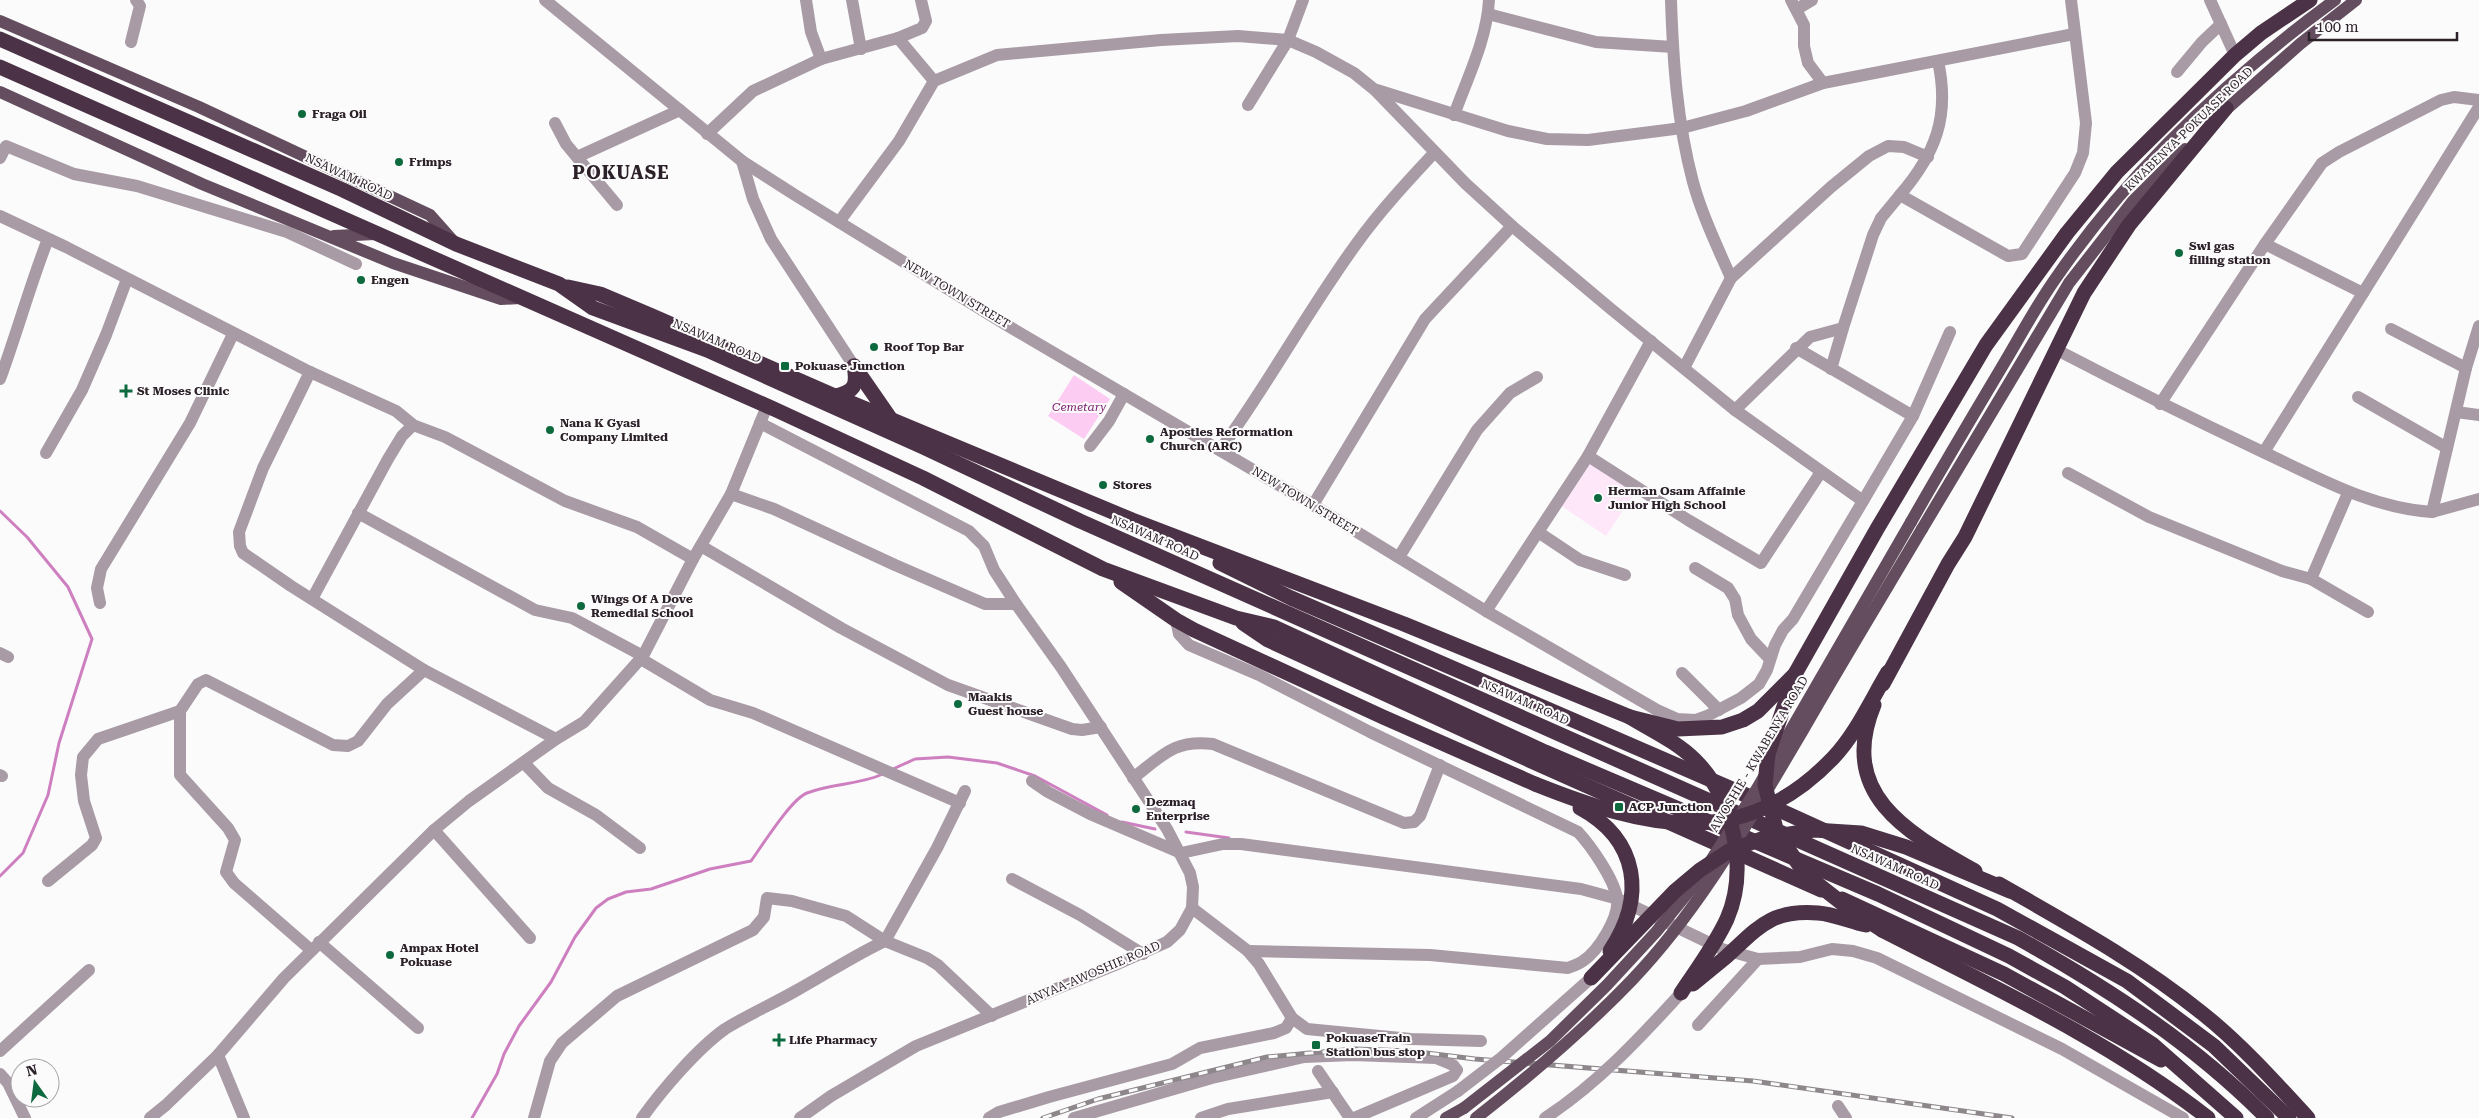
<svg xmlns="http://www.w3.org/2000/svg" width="2479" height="1118" font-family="'Roboto Serif',serif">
	<rect width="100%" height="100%" fill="#fbfbfb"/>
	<polygon fill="#fee7f9" points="1590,460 1636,491 1606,536 1560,505"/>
	<polygon fill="#fdccf3" points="1074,375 1110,399 1084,439 1048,416"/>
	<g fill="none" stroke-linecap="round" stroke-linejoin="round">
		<g stroke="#ce7fc0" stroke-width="3">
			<polyline points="0,511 27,537 68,587 92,639 59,743 48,795 23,853 0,876"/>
			<polyline points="893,769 915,759 948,757 997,763 1035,776 1107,815"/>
			<polyline points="1122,822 1155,829"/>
			<polyline points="1186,832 1229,838"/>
			<path d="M472 1118 497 1074 504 1054 519 1026 551 982 575 937 596 908 608 899 626 892 651 889 710 869 751 861C762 846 791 799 807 793 832 783 859 785 883 774"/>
		</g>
		<g stroke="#a89ba5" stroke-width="12">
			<polyline points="545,0 742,161 795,195 1003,323 1313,505 1486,611 1657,710 1677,719 1696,720 1707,716 1741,698 1759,684 1767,670 1775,645 1783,630 1793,619 1863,501"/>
			<polyline points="806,0 811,32 821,59"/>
			<polyline points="852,0 861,49"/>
			<path d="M1671 0C1673 61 1677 122 1693 182 1702 215 1717 246 1731 278"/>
			<polyline points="1791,0 1804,25 1804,46 1808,63 1823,83"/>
			<polyline points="2210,0 2235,55"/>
			<polyline points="1797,9 1812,0"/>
			<polyline points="1488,14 1596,42 1673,47"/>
			<polyline points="898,38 934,81"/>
			<polyline points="131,42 140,6 136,0"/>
			<path d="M1938 61C1950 116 1936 153 1900 195L2008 256 2022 254 2075 173 2083 153 2086 123 2071 0"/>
			<polyline points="2177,72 2202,42 2221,24"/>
			<polyline points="1377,90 1508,131 1547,139 1588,140 1682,128 1746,111 1823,83 2074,34"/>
			<polyline points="1248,105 1288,40 1303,0"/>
			<path d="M1454 115C1467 79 1487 39 1489 0"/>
			<polyline points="555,123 566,144 617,205"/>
			<polyline points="707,134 753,91 821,59 898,38 922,28 926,21 921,0"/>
			<polyline points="577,157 680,110"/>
			<polyline points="0,158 6,146 74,174 137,186 287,232 356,264"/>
			<polyline points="742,161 753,199 771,239 854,366"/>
			<polyline points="0,216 66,247 310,372 396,411 413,425 445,437 565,501 637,527 693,559"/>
			<polyline points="839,222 899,141 934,81 997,55 1161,40 1238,36 1288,40 1316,52 1354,73 1375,90 1465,183 1512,226 1611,309 1735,410 1863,501 1913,416 1950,332"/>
			<polyline points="2265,244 2363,293"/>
			<polyline points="2391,329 2466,368"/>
			<polyline points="1796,348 1913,416"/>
			<path d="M2057 350C2126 386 2195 420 2265 453 2319 478 2371 508 2432 512L2466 368 2479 326"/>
			<polyline points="1684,368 1731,278 1831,187 1869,156 1888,146 1904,147 1928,157"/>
			<polyline points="1831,369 1843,328"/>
			<polyline points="310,372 263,468 239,532 240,546 243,553 291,586 424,670 556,739"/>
			<path d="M0 379C17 333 30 285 48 239"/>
			<polyline points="2358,397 2447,448"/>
			<polyline points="2160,404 2265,244 2322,163 2339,152 2441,100 2454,97 2479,100"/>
			<polyline points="1735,410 1810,337 1843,328 1873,235 1881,218 1900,195"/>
			<polyline points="2456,412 2479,415"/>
			<polyline points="760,423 969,531 984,546 994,570 1016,604 1061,667 1167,829 1190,873 1193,887 1192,908 1180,930 1167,942 1115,965 916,1046 831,1096 800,1118"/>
			<polyline points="1090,446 1109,421 1124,394"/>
			<path d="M1220 450C1269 383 1308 310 1357 243 1380 211 1407 182 1434 153"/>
			<polyline points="2264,452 2479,107"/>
			<polyline points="46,453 82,390 106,335 127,279"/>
			<polyline points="1588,456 1688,520 1761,563 1821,472"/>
			<polyline points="2068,473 2149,517 2282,571 2311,579 2368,612"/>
			<polyline points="731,494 774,509 895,565 985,604 1016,604"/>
			<polyline points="1313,505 1425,319 1512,226"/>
			<polyline points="2432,512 2479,499"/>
			<polyline points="358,513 535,610 572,618 643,656"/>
			<polyline points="1538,532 1580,560 1625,575"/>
			<polyline points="701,546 841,628 948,685 1072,729 1082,730 1101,727"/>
			<polyline points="1399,557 1477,430 1510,393 1537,377"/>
			<polyline points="1695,568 1728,588 1735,599 1738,615 1751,639 1769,658"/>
			<polyline points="2311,579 2348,493"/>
			<polyline points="312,599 388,459 402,436 413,425"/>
			<polyline points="100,603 97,588 101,569 190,423 233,334"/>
			<polyline points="1486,611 1588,456 1651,341"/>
			<path d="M1176 620 1179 634 1189 645 1259 675 1370 732 1578 832C1591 846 1614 879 1617 898 1620 917 1598 951 1583 961 1579 964 1573 966 1568 968L1430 955 1248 951"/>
			<polyline points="0,653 8,657"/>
			<polyline points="641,659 710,700 753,713 960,803"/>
			<polyline points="1682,673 1719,710"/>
			<polyline points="524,763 548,788 596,815 640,848"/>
			<polyline points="0,775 2,776"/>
			<path d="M1133 778C1162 756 1174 739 1213 744L1404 823 1414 822 1420 816 1440 765"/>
			<polyline points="1032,781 1048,792 1090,814 1181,853 1223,844 1241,844 1581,889 1618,899 1722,949 1758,959 1800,957 1832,949 1853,951 1877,958 2062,1049 2183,1118"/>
			<polyline points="434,830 530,938"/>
			<polyline points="1012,879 1080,915 1143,954"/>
			<polyline points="48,881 92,845 96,838 84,801 81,775 83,757 98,739 180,711"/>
			<polyline points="1192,908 1248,951 1259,964 1292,1018 1307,1029 1411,1039 1481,1041"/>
			<polyline points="319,942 418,1028"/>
			<polyline points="311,950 234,883 226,872 235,840 228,828 180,775 180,711 198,684 206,680 333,745 348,746 358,741 387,704 424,670"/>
			<polyline points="1698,1025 1758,959"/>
			<polyline points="0,1051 89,970"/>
			<polyline points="218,1055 244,1118"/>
			<polyline points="1318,1071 1350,1118"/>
			<polyline points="0,1074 8,1083 25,1118"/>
			<polyline points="1838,1106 1846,1118"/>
			<polyline points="150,1118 166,1105 218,1055 284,978 434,830 469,801 556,739 584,722 643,656 693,559 731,494 767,406"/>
			<polyline points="534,1118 550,1061 562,1043 617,996 753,930 764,917 767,898 792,901 846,916 885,941 937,848 965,791"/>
			<path d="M642 1118C662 1090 697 1049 725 1029 749 1014 775 1003 799 989 828 973 855 955 885 941L927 958 938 965 992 1016"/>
			<polyline points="989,1118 999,1112 1049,1097 1172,1064 1200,1048 1274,1033 1286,1028 1292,1018"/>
			<polyline points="1074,1118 1212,1078 1304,1057 1353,1055 1436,1058 1453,1065 1457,1070 1453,1076 1354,1118"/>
			<polyline points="1201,1118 1228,1109 1333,1092"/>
			<polyline points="1416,1118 1458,1091"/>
		</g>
		<g stroke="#634d5e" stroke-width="12">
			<polyline points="0,21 199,107 430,215 454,242"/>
			<polyline points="0,92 202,184 393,263 501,299 520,298"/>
			<polyline points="2221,114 2300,44 2356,0"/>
			<polyline points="334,236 375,234"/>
			<path d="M1911 522C1941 469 1972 417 2003 365 2021 335 2037 304 2058 275 2132 168 2230 77 2335 0"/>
			<polyline points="1922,529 2069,283 2133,201 2185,149"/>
			<polyline points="1446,1118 1464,1108"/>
		</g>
		<g stroke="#4b3246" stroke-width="15">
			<path d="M0 39 343 190 456 244 559 284 593 308 707 350 923 447 1080 521 2018 938C2109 989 2194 1044 2267 1118"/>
			<polyline points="0,67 774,409 923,478 1103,569 1236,618 1274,627 1545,752 1878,894 2009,956 2065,987 2152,1044 2236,1118"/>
			<polyline points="568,287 600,294 652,316 835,396 1132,520 1404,624 1630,717 1678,729 1722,727 1743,720 1758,711 1795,674 1877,529 1986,345 2067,233 2117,172 2235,55 2261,33 2310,0"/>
			<polyline points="854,366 890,418"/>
			<path d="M835 396C854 392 858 386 854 366"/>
			<polyline points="1220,563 1291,598 1755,799 1997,909 2127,981 2214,1046 2289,1118"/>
			<polyline points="1121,582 1176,620 1194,630 1383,717 1535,784"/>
			<polyline points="1243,623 1268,640 1540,765 1821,890"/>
			<polyline points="1883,684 1948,564 1965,537 2084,293 2129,225 2226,108"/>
			<path d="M1874 705C1837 795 1908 833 1975 871"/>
			<path d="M1999 884C2069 924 2139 962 2202 1013 2241 1044 2275 1082 2308 1118"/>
			<polyline points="1842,899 2004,974 2161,1060"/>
			<path d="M1882 930C1993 987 2110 1041 2208 1118"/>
		</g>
		<defs>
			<polyline id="rail" points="1043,1118 1098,1099 1267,1057 1355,1049 1410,1051 1475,1059 1753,1081 2012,1118"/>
		</defs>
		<use href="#rail" stroke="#8d878b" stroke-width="5"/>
		<use href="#rail" stroke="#fbfbfb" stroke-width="3" stroke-dasharray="9" stroke-linecap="butt"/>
		<g stroke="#a89ba5" stroke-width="12">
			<polyline points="1458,1091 1501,1058 1591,978"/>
			<path d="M1545 1118C1597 1084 1639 1039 1681 993"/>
		</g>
		<g stroke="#634d5e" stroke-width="12">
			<polyline points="1464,1108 1550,1041 1607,985 1656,932 1699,879 1758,787 1911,522"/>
			<path d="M1476 1118C1531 1075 1584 1030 1632 980 1700 909 1749 821 1799 737 1839 667 1881 598 1922 529"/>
		</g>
		<g stroke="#4b3246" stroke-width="15">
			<polyline points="1795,674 1768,754 1765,785 1777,833 1806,875 1852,911 1882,930"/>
			<path d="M1630 717C1651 730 1677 742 1694 759 1733 797 1749 868 1727 919 1715 945 1697 969 1681 993"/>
			<path d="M1535 784C1643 827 1741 854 1833 758 1856 734 1871 700 1888 672"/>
			<path d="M1580 808C1639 840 1646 897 1610 951"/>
			<polyline points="1591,978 1675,891 1700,870 1729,851 1764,838 1814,830 1861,833 1906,847 2010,891"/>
			<path d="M1693 984C1704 975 1715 966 1726 957 1757 929 1770 909 1818 913 1834 914 1851 922 1866 925"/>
		</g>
	</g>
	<g fill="#0d6a3e" stroke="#fbfbfb" stroke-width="2">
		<circle cx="302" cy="114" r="5"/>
		<circle cx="399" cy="162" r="5"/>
		<circle cx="2179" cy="253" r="5"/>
		<circle cx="361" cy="280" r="5"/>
		<circle cx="874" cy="347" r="5"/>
		<rect x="780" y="361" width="10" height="10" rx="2.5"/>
		<path d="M123.5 383.5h5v5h5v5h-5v5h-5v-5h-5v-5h5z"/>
		<circle cx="550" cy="430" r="5"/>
		<circle cx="1150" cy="439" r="5"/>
		<circle cx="1103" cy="485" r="5"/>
		<circle cx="1598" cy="498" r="5"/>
		<circle cx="581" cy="606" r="5"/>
		<circle cx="958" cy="704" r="5"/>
		<rect x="1614" y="802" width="10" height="10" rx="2.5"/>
		<circle cx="1136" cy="809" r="5"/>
		<circle cx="390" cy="955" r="5"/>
		<path d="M776.5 1032.5h5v5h5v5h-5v5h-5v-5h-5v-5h5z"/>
		<rect x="1311" y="1040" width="10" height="10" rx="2.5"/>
	</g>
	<g text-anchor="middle" stroke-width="4" stroke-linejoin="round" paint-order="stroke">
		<g font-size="12" font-weight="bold" fill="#2c2029" stroke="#fbfbfb" text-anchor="start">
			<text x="312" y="118">Fraga Oil</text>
			<text x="409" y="166">Frimps</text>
			<text x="2189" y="250">Swl gas<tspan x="2189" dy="14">filling station</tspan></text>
			<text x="371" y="284">Engen</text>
			<text x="884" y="351">Roof Top Bar</text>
			<text x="795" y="370">Pokuase Junction</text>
			<text x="137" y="395">St Moses Clinic</text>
			<text x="560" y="427">Nana K Gyasi<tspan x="560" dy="14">Company Limited</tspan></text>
			<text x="1160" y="436">Apostles Reformation<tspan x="1160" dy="14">Church (ARC)</tspan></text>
			<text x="1113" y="489">Stores</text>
			<text x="1608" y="495">Herman Osam Affainie<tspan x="1608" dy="14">Junior High School</tspan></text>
			<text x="591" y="603">Wings Of A Dove<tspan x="591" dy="14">Remedial School</tspan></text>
			<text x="968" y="701">Maakis<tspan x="968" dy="14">Guest house</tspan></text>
			<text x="1146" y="806">Dezmaq<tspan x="1146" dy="14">Enterprise</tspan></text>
			<text x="1629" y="811">ACP Junction</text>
			<text x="400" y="952">Ampax Hotel<tspan x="400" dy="14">Pokuase</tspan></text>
			<text x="1326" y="1042">PokuaseTrain<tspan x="1326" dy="14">Station bus stop</tspan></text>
			<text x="789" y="1044">Life Pharmacy</text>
		</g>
		<g font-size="12" fill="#2c2029" stroke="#fbfbfb">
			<text transform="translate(2189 129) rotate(-44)" y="4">KWABENYA-POKUASE ROAD</text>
			<text transform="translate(349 177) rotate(25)" y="4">NSAWAM ROAD</text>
			<text transform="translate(957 294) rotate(31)" y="4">NEW TOWN STREET</text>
			<text transform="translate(717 341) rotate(23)" y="4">NSAWAM ROAD</text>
			<text transform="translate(1305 501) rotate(31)" y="4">NEW TOWN STREET</text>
			<text transform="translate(1155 538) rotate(24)" y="4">NSAWAM ROAD</text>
			<text transform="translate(1525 702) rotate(24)" y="4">NSAWAM ROAD</text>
			<text transform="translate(1759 754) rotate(-59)" y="4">AWOSHIE - KWABENYA ROAD</text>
			<text transform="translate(1895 867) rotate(24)" y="4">NSAWAM ROAD</text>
			<text transform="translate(1093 973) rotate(-23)" y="4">ANYAA-AWOSHIE ROAD</text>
		</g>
		<g font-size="12" font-style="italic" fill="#7a1c6e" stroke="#fbfbfb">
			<text x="1079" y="411">Cemetary</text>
		</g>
		<g font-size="18" font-weight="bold" letter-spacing="1" fill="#2c2029" stroke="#fbfbfb">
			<text x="621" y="179">POKUASE</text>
		</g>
	</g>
	<g transform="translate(35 1083) rotate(346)"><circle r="24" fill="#fbfbfb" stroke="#a8a3a7"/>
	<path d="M0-4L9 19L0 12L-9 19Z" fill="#0d6a3e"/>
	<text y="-8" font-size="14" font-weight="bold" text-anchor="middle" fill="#2c2029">N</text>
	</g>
	<path d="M2309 32v8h148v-8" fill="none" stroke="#2c2029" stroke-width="2.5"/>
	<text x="2316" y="32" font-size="15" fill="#2c2029" stroke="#fbfbfb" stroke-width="4" paint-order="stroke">100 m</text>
</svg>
